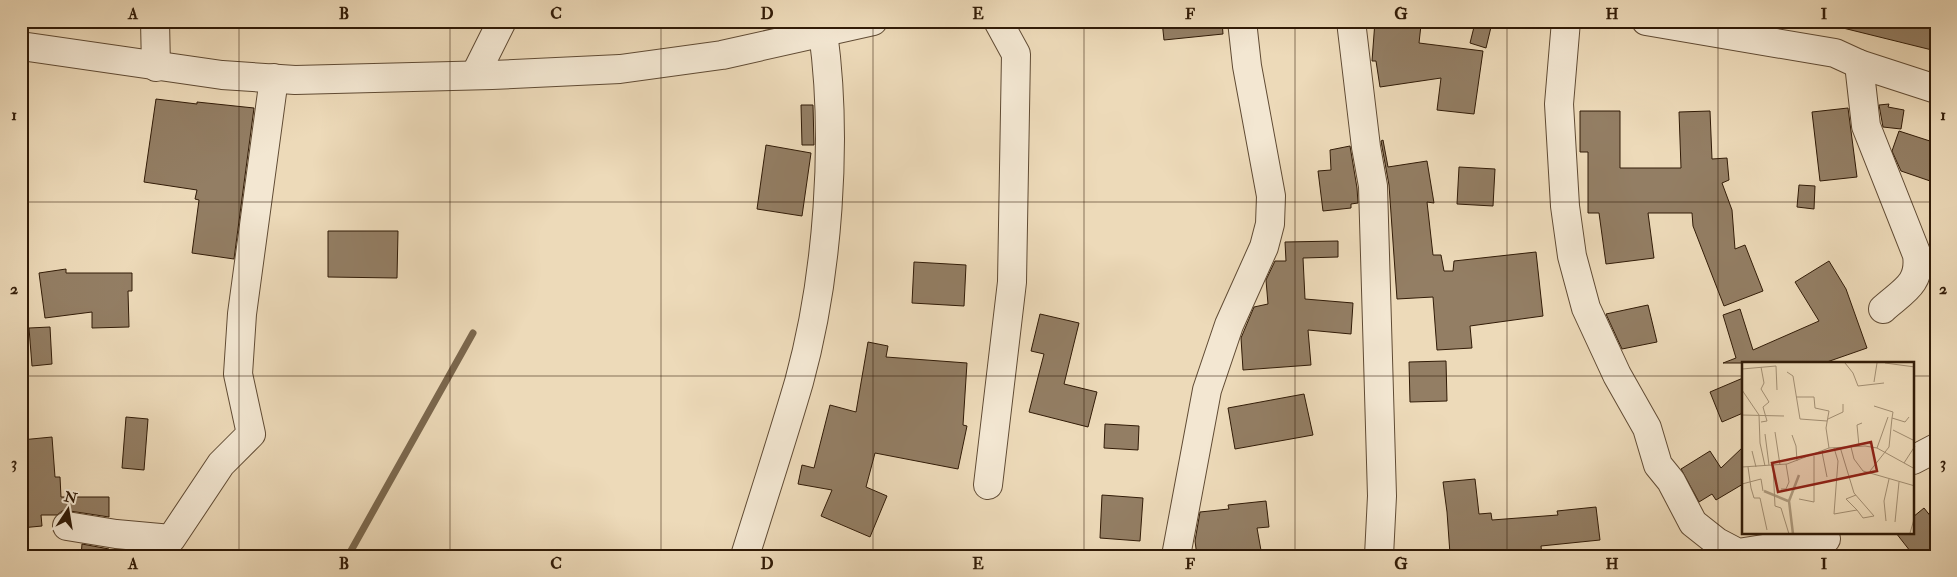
<svg xmlns="http://www.w3.org/2000/svg" width="1957" height="577" font-family="'IM FELL Double Pica',serif">
	<rect width="100%" height="100%" fill="#eddab9"/>
	<filter id="stains"><feTurbulence type="fractalNoise" baseFrequency=".004" numOctaves="4"/><feColorMatrix values="0 0 0 0 .2 0 0 0 0 .09 0 0 0 0 .02 0 0 0 .5 -.17"/></filter>
	<radialGradient id="worn" r=".72"><stop offset=".6" stop-color="#630" stop-opacity="0"/><stop offset="1" stop-color="#630" stop-opacity=".3"/></radialGradient>
	<g fill="none" stroke-linecap="round" stroke-linejoin="round">
		<polyline stroke="#7b674d" stroke-width="7" points="348,556 473,333"/>
	</g>
	<g fill="#937e64" stroke="#311b07">
		<polygon points="1162,21 1222,21 1223,34 1164,40"/>
		<polygon points="1375,21 1421,25 1419,43 1483,51 1474,114 1437,110 1441,78 1380,87 1376,61 1372,61"/>
		<polygon points="1843,21 1936,21 1936,51 1843,28"/>
		<polygon points="1475,23 1491,27 1486,48 1470,43"/>
		<polygon points="156,99 197,104 197,102 254,108 234,259 192,253 199,200 195,199 197,190 144,182"/>
		<polygon points="1889,104 1888,107 1904,110 1901,129 1883,127 1879,105"/>
		<polygon points="801,105 813,105 814,145 802,145"/>
		<polygon points="1848,108 1857,177 1820,181 1812,112"/>
		<polygon points="1580,111 1620,111 1620,168 1681,168 1679,112 1710,111 1712,159 1727,158 1729,180 1722,183 1732,210 1735,249 1745,245 1763,291 1724,306 1693,226 1692,213 1648,213 1654,258 1606,264 1599,213 1588,213 1588,152 1580,152"/>
		<polygon points="1899,131 1936,143 1936,183 1901,171 1892,151"/>
		<polygon points="1383,140 1388,167 1427,161 1434,203 1427,202 1433,255 1441,255 1444,271 1453,271 1454,261 1536,252 1543,316 1470,326 1472,348 1437,350 1433,297 1397,299 1389,185 1381,141"/>
		<polygon points="766,145 811,153 802,216 757,209"/>
		<polygon points="1350,146 1357,188 1358,203 1351,204 1351,208 1323,211 1318,171 1331,170 1330,150"/>
		<polygon points="1459,167 1495,169 1493,206 1457,204"/>
		<polygon points="1799,185 1815,186 1814,209 1797,207"/>
		<polygon points="328,231 398,231 397,278 328,277"/>
		<polygon points="1338,241 1338,257 1303,258 1305,299 1353,303 1351,334 1308,330 1311,365 1243,370 1241,338 1254,307 1268,304 1266,280 1275,261 1286,261 1285,242"/>
		<polygon points="1829,261 1846,289 1867,348 1824,363 1723,363 1736,358 1723,315 1740,309 1753,350 1819,321 1795,282"/>
		<polygon points="914,262 966,265 964,306 912,303"/>
		<polygon points="66,269 66,273 132,273 132,291 128,291 129,327 92,328 92,312 45,318 39,273"/>
		<polygon points="1648,305 1657,342 1622,349 1606,314"/>
		<polygon points="1040,314 1079,323 1064,384 1097,392 1088,427 1029,412 1044,354 1031,351"/>
		<polygon points="50,327 52,364 32,366 29,328"/>
		<polygon points="868,342 888,346 886,357 967,363 963,425 967,426 958,469 875,453 866,487 887,496 870,537 821,516 832,490 798,484 802,465 814,468 830,405 856,412"/>
		<polygon points="1446,361 1447,401 1410,402 1409,362"/>
		<polygon points="1743,378 1743,413 1722,422 1710,392"/>
		<polygon points="1304,394 1313,435 1235,449 1228,408"/>
		<polygon points="126,417 148,419 144,470 122,468"/>
		<polygon points="1105,424 1139,426 1138,450 1104,448"/>
		<polygon points="52,437 55,477 60,477 61,497 109,497 109,517 70,511 62,511 57,515 41,515 42,526 21,528 21,440"/>
		<polygon points="1743,447 1743,484 1716,500 1712,494 1699,502 1681,469 1710,451 1721,468"/>
		<polygon points="1475,479 1479,514 1491,513 1492,520 1558,515 1557,511 1596,507 1600,540 1541,546 1542,556 1462,556 1462,553 1450,554 1447,512 1443,482"/>
		<polygon points="1102,495 1143,498 1140,541 1100,538"/>
		<polygon points="1266,501 1269,527 1257,528 1262,556 1197,556 1195,541 1200,512 1229,509 1228,505"/>
		<polygon points="1924,508 1936,523 1936,556 1914,556 1896,533 1913,533 1913,517"/>
		<polygon points="82,544 109,549 109,556 81,556"/>
	</g>
	<g fill="none" stroke-linecap="round" stroke-linejoin="round">
		<defs>
			<g id="minor">
				<polyline points="155,21 156,67"/>
				<polyline points="1351,21 1366,147 1373,186 1382,496 1379,556"/>
				<polyline points="1566,21 1559,104 1565,206 1572,256 1586,308 1617,375 1647,428 1658,465 1671,481 1693,523 1717,542 1738,553 1826,539"/>
				<polyline points="1646,21 1835,53 1859,64 1936,89"/>
				<polyline points="21,46 222,75 295,80 492,75 620,69 722,55 873,21"/>
				<path d="M1859 64 1866 126 1917 255C1921 284 1903 291 1883 309"/>
				<polyline points="475,75 502,21"/>
				<polyline points="1913,460 1936,448"/>
				<polyline points="988,485 1012,282 1016,54 998,21"/>
				<polyline points="67,526 116,534 171,539 221,464 251,434 238,374 242,314 274,78"/>
				<path d="M745 556C763 498 782 440 799 382 828 277 838 140 823 32"/>
				<polyline points="1176,556 1207,390 1229,325 1264,247 1270,224 1271,196 1247,66 1242,21"/>
			</g>
		</defs>
		<use href="#minor" stroke="#604b34" stroke-width="30"/>
		<use href="#minor" stroke="#f3e7d2" stroke-width="28"/>
	</g>
	<path fill="none" stroke="#311b07" stroke-width="1" stroke-opacity="0.55" d="M239 21V556M450 21V556M661 21V556M873 21V556M1084 21V556M1295 21V556M1507 21V556M1718 21V556M21 202H1936M21 376H1743M1913 376H1936"/>
	<g transform="translate(1742 362)">
		<rect width="172" height="172" fill="#eddab9"/>
		<path fill="none" stroke="#ad997c" stroke-width="2.5" d="M22 129 46 139M51 172 47 139 57 113"/>
		<path fill="none" stroke="#a28e72" stroke-width="1" d="M103 1 111 11 116 24 142 21M143 1 173 5M19 5 22 21 19 27 27 40 21 45 25 59 19 60M0 7 34 4 35 28M45 10 51 14 58 57 85 59M132 20 135 1M0 28 17 53 18 81 23 104M54 35H72L73 46 87 49 84 66 87 86M132 44 151 50 150 56 163 60 167 55M0 53 42 54M86 57 101 50V42M151 68 173 79M33 70 38 103M23 72 27 103M50 73 54 84 55 99M117 84 115 63 120 61M98 85 112 131 132 154 121 156 115 148M109 85 112 97 121 109 173 124M92 86 96 99 92 152 115 148 104 137 114 133M135 86 146 55M10 89 14 105M80 90 85 115M162 101 173 84M31 103 33 144 39 146 47 172M0 105 45 102 87 86 123 84 135 86 173 107M6 105 9 126 12 136H18L25 168M128 109 147 85 150 56M106 115 123 111M0 122 19 117 21 129M39 127H44L47 120 44 102M57 137 72 140V94M144 159 142 139 147 117M153 160 157 120M168 171 173 154"/>
		<path fill="#8f2418" fill-opacity="0.15" stroke="#8f2418" stroke-width="2.5" d="M129 80 135 109 36 130 30 101Z"/>
		<rect width="172" height="172" fill="none" stroke="#311b07" stroke-width="2.5"/>
	</g>
	<rect width="1957" height="577" fill="none" stroke="#eddab9" stroke-width="55"/>
	<g transform="translate(68 510) rotate(12)" stroke="#f3e7d2" stroke-width="4" paint-order="stroke">
	<path d="M0-4L9 19L0 12L-9 19Z" fill="#311b07"/>
	<text y="-8" font-size="14" font-weight="bold" text-anchor="middle" fill="#311b07">N</text>
	</g>
	<rect x="28" y="28" width="1902" height="522" fill="none" stroke="#311b07" stroke-width="2"/>
	<g font-size="16" text-anchor="middle" font-weight="bold" fill="#311b07">
		<text x="133" y="19">A</text>
		<text x="344" y="19">B</text>
		<text x="556" y="19">C</text>
		<text x="767" y="19">D</text>
		<text x="978" y="19">E</text>
		<text x="1190" y="19">F</text>
		<text x="1401" y="19">G</text>
		<text x="1612" y="19">H</text>
		<text x="1824" y="19">I</text>
		<text x="14" y="120">1</text>
		<text x="1943" y="120">1</text>
		<text x="14" y="294">2</text>
		<text x="1943" y="294">2</text>
		<text x="14" y="468">3</text>
		<text x="1943" y="468">3</text>
		<text x="133" y="569">A</text>
		<text x="344" y="569">B</text>
		<text x="556" y="569">C</text>
		<text x="767" y="569">D</text>
		<text x="978" y="569">E</text>
		<text x="1190" y="569">F</text>
		<text x="1401" y="569">G</text>
		<text x="1612" y="569">H</text>
		<text x="1824" y="569">I</text>
	</g>
	<rect width="100%" height="100%" filter="url(#stains)"/>
	<rect width="100%" height="100%" fill="url(#worn)"/>
</svg>
